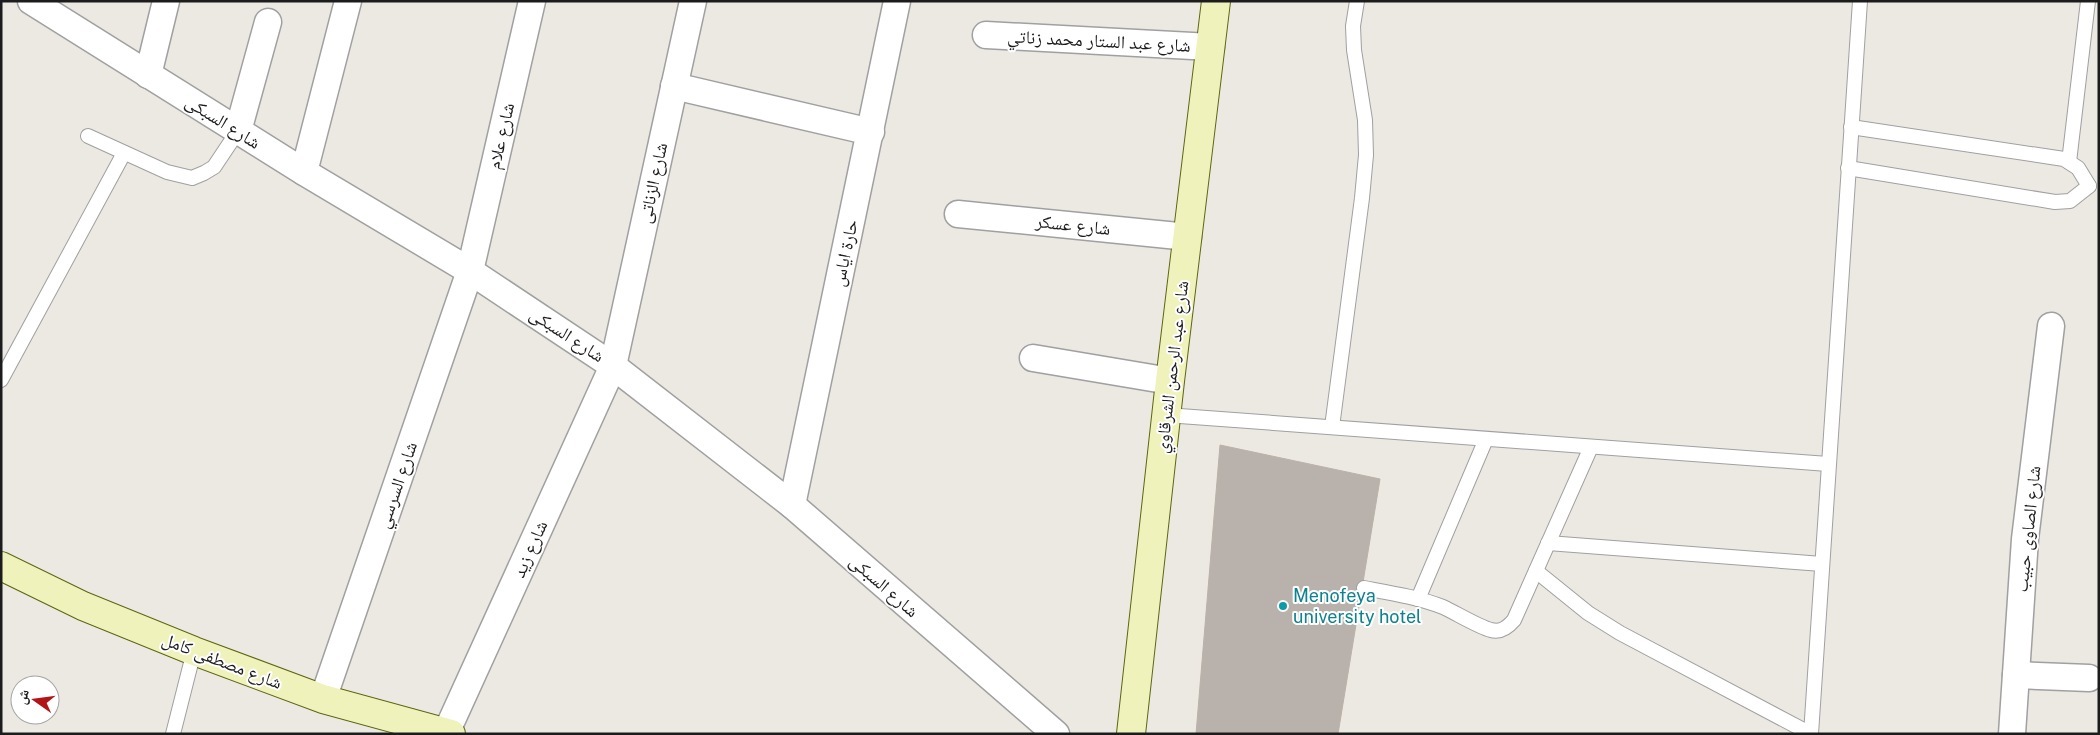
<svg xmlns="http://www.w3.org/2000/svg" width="2100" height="735" font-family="'Public Sans','Noto Naskh Arabic',sans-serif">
	<rect width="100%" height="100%" fill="#ece9e3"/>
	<polygon fill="#b9b2ac" stroke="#bcb0a7" points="1220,445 1380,479 1338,734 1196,734"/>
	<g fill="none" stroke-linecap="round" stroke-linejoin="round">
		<defs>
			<g id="lane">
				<polyline points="1851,127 2064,159 2078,168 2089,186"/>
				<polyline points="88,136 167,172 192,178 204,173 214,167 238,131"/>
				<polyline points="2069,162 2088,1"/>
				<polyline points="1848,168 2055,202 2070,201 2089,186"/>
				<polyline points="1,380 124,153"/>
				<polyline points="1166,415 1828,464"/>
				<polyline points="1332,427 1362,198 1366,155 1365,120 1354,50 1353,26 1357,1"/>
				<polyline points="1548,543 1822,564"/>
				<polyline points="1536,571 1588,613 1620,633 1811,734"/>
				<path d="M1364 588C1391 593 1417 597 1443 607 1456 613 1479 627 1491 630 1501 633 1508 627 1514 620L1591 447"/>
				<polyline points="1418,599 1486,439"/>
				<polyline points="173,734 194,651"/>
				<polyline points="1811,734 1860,1"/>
			</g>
			<g id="street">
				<polyline points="31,1 304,172 470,271 613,366 792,505 1056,734"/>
				<polyline points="986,35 1211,47"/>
				<polyline points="148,75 166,1"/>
				<polyline points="674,86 871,132"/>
				<polyline points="238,131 268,22"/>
				<polyline points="304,172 348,1"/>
				<polyline points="958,214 1188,237"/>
				<polyline points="1033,358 1170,381"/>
				<polyline points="792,505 897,1"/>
				<polyline points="2016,675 2089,678"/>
				<polyline points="323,699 470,271 532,1"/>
				<polyline points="446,733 613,366 693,1"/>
				<polyline points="2012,734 2025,539 2051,326"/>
			</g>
			<g id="secondary">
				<polyline points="1,566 83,606 194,651 323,699 451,734"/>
				<polyline points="1131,734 1170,381 1216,1"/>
			</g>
		</defs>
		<use href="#lane" stroke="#a0a0a0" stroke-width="16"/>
		<use href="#street" stroke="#a0a0a0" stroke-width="29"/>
		<use href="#secondary" stroke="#5d6610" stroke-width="30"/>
		<use href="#lane" stroke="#fff" stroke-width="14"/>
		<use href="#street" stroke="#fff" stroke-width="26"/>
		<use href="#secondary" stroke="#f0f2bb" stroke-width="28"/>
	</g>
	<circle fill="#0f9aa8" stroke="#fff" stroke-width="2" cx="1283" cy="606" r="5"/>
	<g text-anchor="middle" stroke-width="4" stroke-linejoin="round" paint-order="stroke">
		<g font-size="18" fill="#1c1c1c" stroke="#fff">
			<text transform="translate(1099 41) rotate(3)" y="6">شارع عبد الستار محمد زناتي</text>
			<text transform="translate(223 122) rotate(32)" y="6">شارع السبكى</text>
			<text transform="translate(501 136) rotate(-77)" y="6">شارع علام</text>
			<text transform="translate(653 183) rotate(-78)" y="6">شارع الزناتى</text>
			<text transform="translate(1073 225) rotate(6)" y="6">شارع عسكر</text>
			<text transform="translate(845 253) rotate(-78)" y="6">حارة اياس</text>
			<text transform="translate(567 335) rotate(33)" y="6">شارع السبكى</text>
			<text transform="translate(1172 367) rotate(-83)" y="6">شارع عبد الرحمن الشرقاوي</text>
			<text transform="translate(397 485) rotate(-71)" y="6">شارع السرسي</text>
			<text transform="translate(2028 529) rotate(-84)" y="6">شارع الصاوى حبيب</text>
			<text transform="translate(530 549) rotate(-66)" y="6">شارع زيد</text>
			<text transform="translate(884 586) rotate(41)" y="6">شارع السبكى</text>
			<text transform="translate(222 661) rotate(21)" y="6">شارع مصطفى كامل</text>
		</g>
		<g font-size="18" fill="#0d838f" stroke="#fff" text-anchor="start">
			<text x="1293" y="602">Menofeya<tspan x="1293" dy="21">university hotel</tspan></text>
		</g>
	</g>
	<rect width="2100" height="735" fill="none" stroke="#1c1c1c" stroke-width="5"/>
	<g transform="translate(35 700) rotate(284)"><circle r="24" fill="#ffffff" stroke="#a4a4a4"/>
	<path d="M0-4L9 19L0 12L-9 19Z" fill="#b21517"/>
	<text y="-8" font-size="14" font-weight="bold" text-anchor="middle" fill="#1c1c1c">ش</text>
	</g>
</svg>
